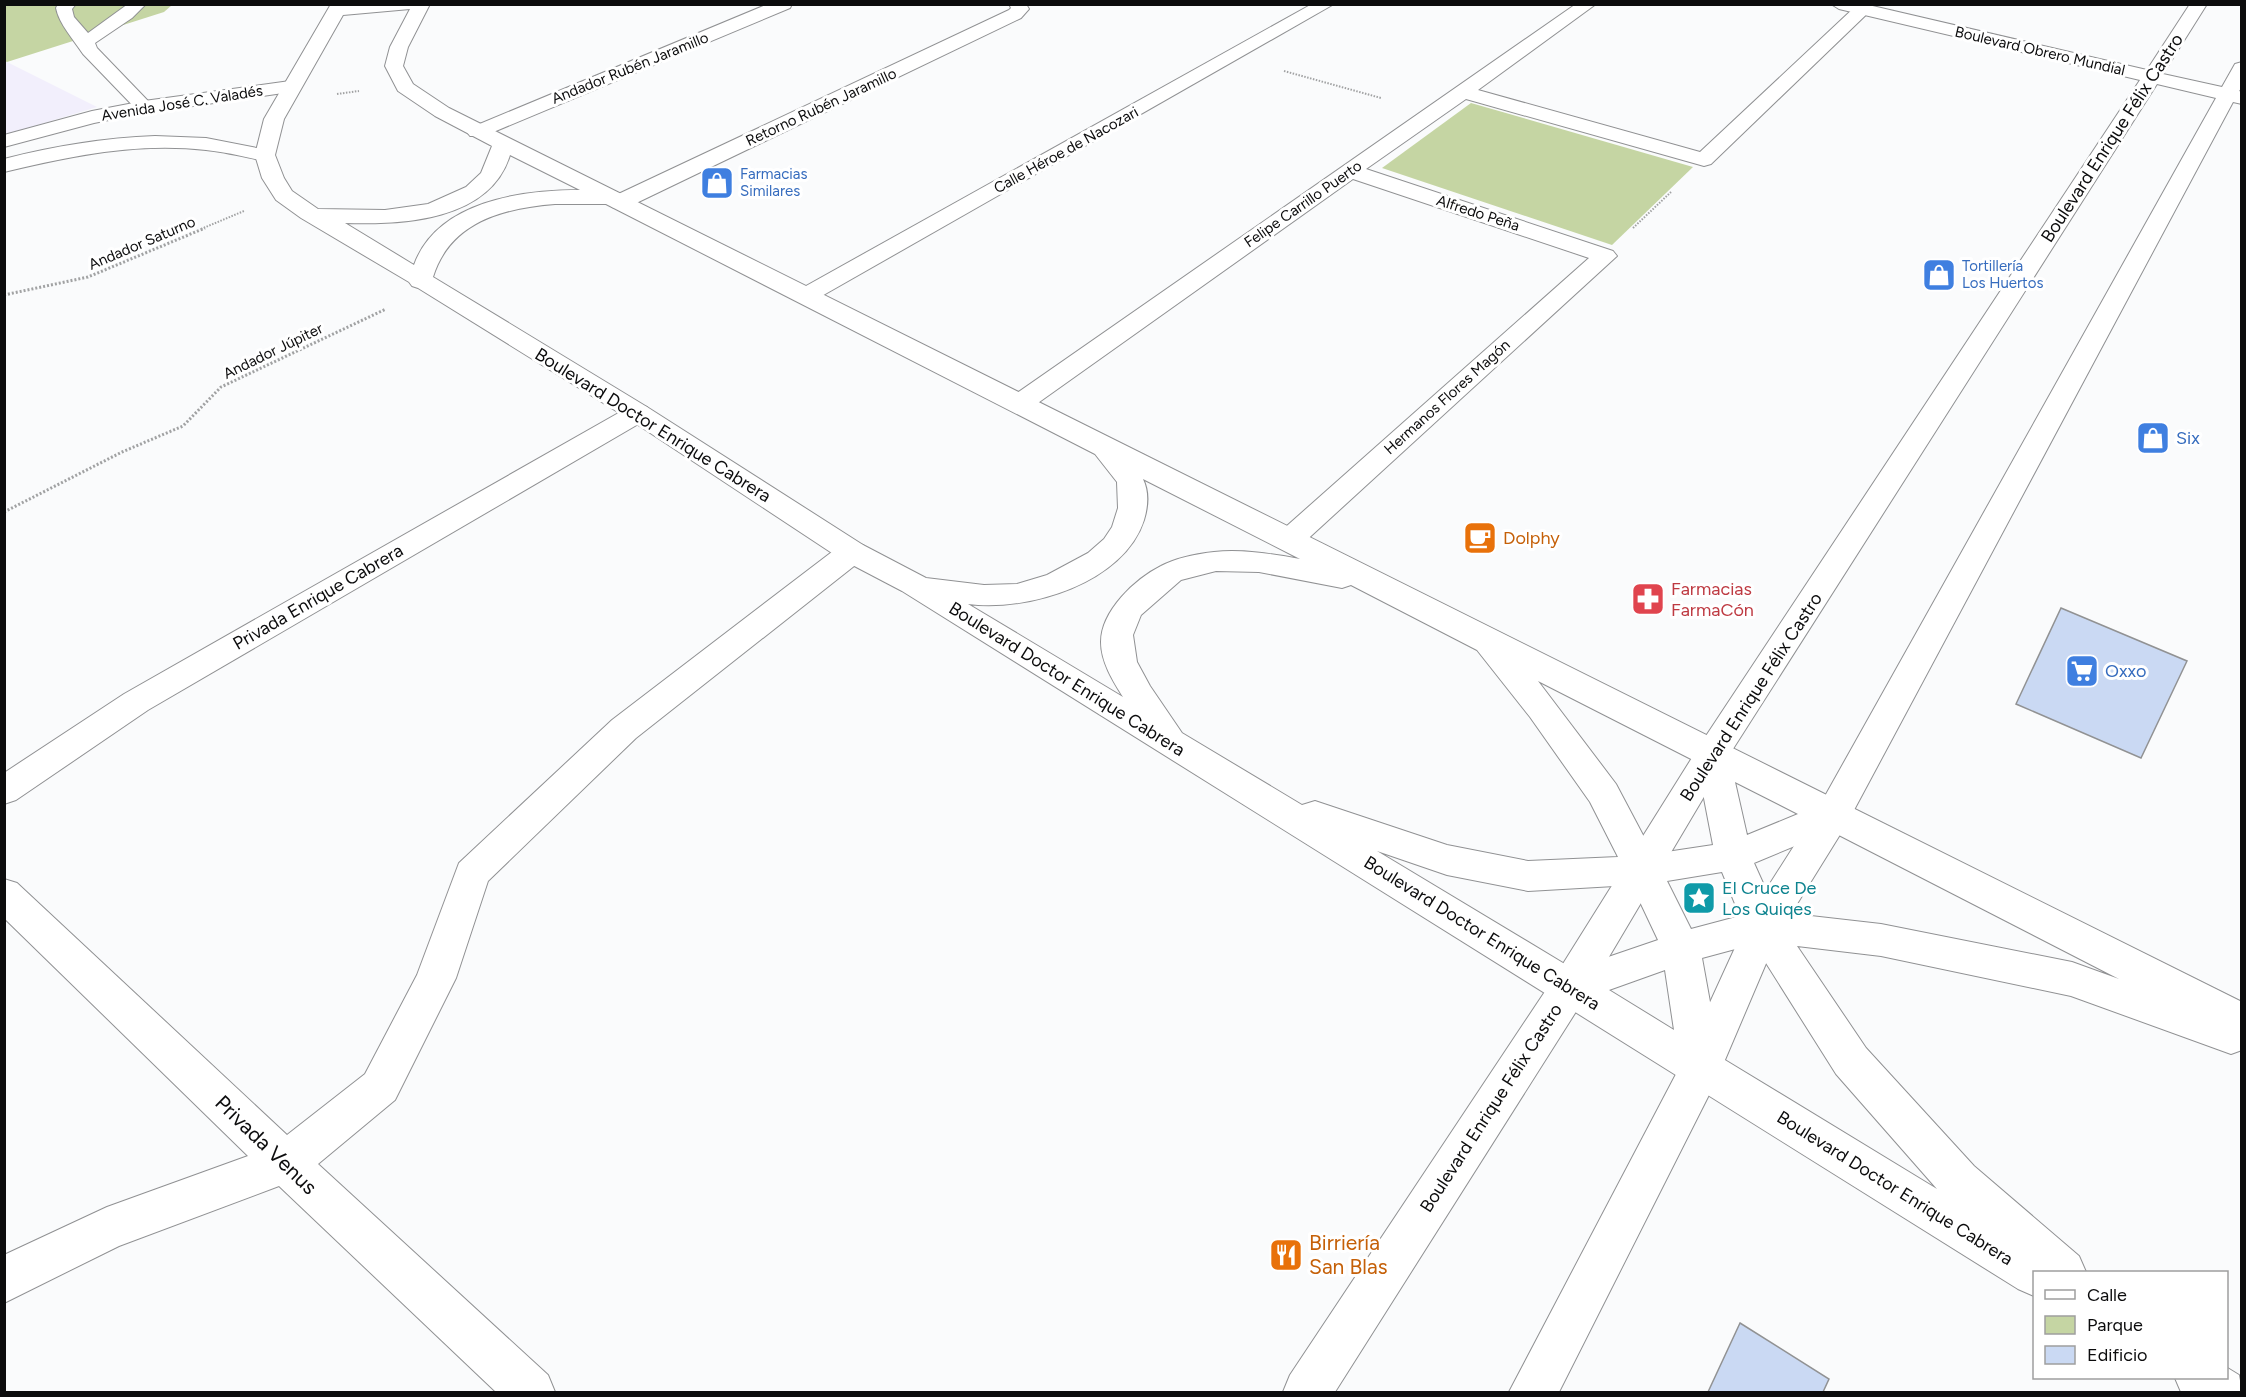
<svg xmlns="http://www.w3.org/2000/svg" width="2246" height="1397" font-family="Figtree,sans-serif">
	<rect width="100%" height="100%" fill="#fafbfc"/>
	<polygon fill="#f2effc" points="5,61 97,107 5,135"/>
	<g fill="#c5d5a3">
		<polygon points="4,5 172,5 164,12 7,62 4,61"/>
		<polygon points="1471,103 1693,167 1612,245 1382,168"/>
	</g>
	<g fill="#cad9f3" stroke="#919293" stroke-width="1.5">
		<polygon points="2061,608 2187,661 2141,758 2016,704"/>
		<polygon points="1740,1323 1829,1379 1823,1392 1708,1392"/>
	</g>
	<g fill="none" stroke-linecap="round" stroke-linejoin="round">
		<defs>
			<path id="lane" d="M58 4H76L72 9 74 17 88 33 128 4H146L132 18 95 43 97 48 150 103 153 107 150 111H138L83 54C74 40 59 24 56 8Z"/>
			<g id="street">
				<polygon points="768,4 792,4 790,8 484,136 470,136 467,132 470,128"/>
				<polygon points="1009,4 1026,4 1029,9 1021,18 628,207 620,209 612,207 609,202 612,197 1009,10 1011,8"/>
				<polygon points="1312,4 1334,4 813,301 805,303 797,301 793,296 797,291"/>
				<polygon points="1576,4 1596,4 1478,90 1700,152 1856,6 1868,6 1871,10 1711,164 1704,166 1697,164 1466,99 1366,169 1613,251 1617,256 1300,546 1290,548 1280,546 1275,539 1280,532 1589,258 1353,179 1028,410 1019,412 1010,410 1006,404 1010,398"/>
				<polygon points="290,81 297,83 300,87 297,91 144,113 94,123 4,147 4,135 92,111 144,101"/>
				<path d="M155 136 206 138 272 151 275 155 272 159 265 161C245 157 226 152 206 150 137 142 71 156 4 172V159C54 146 104 138 155 136Z"/>
				<polygon points="638,405 647,407 651,413 647,419 148,710 16,800 4,804 4,773 124,694 629,407"/>
				<polygon points="852,542 863,545 867,552 863,559 636,738 488,881 456,978 395,1100 318,1164 548,1375 555,1392 496,1392 279,1186 119,1246 4,1303 4,1255 107,1207 248,1156 4,918 4,879 17,883 287,1135 365,1074 417,975 459,863 612,720 841,545"/>
			</g>
			<polygon id="secondary" points="1831,4 1864,4 2147,70 2190,4 2207,4 2163,74 2222,87 2235,64 2242,62 2242,87 2239,91 2242,92 2242,104 2233,102 1846,825 1779,933 1716,1081 1559,1392 1509,1392 1685,1057 1750,915 1820,805 2216,98 2157,84 1724,763 1584,999 1335,1392 1283,1392 1290,1375 1556,975 1700,745 2140,80 1839,9"/>
			<g id="primary">
				<path d="M331 4H430L408 47 403 66 413 84 449 108 2242 1002V1050L2231 1054 2071 996 1881 956 1797 946 1866 1048 1974 1166 2079 1256 2086 1272H2034V1296L2018 1289 902 591 841 559 629 419 418 288 412 286 409 282 301 218 276 200 262 178 255 155 264 119ZM410 9 390 47 385 66 398 91 435 116 492 146 481 173 466 187 428 204 385 210 318 209 292 191 284 178 275 155 284 119 343 15ZM510 155 580 190C522 190 437 201 414 265L345 223C402 225 490 221 510 155ZM555 204H606L1095 454 1117 482 1118 508 1112 527 1104 539 1088 553 1047 575 1017 584 984 585 926 578 863 545 647 407 433 277C450 222 503 208 555 204ZM1143 479 1300 559C1272 554 1242 549 1214 552 1196 554 1176 558 1161 566 1135 579 1101 611 1101 642 1101 662 1113 681 1123 697L968 604C1028 612 1124 583 1144 520 1148 507 1149 491 1143 479ZM1216 571 1259 572 1342 588 1351 585 1477 650 1530 717 1590 802 1618 857 1528 861 1447 845 1315 801 1302 805 1182 733 1150 686 1137 662 1133 635 1141 615 1181 580ZM1538 681 1697 762 1713 845 1653 854 1616 784ZM1735 782 1798 814 1747 835ZM1831 831 2119 979 2072 962 1881 924 1776 912 1754 863ZM1377 851 1447 875 1528 891 1632 885 1658 940 1573 969ZM1722 872 1740 916 1691 929 1667 881ZM1754 944 1836 1074 1937 1189 1720 1057 1702 958ZM1665 970 1674 1030 1609 990Z"/>
				<polygon points="2226,1367 2239,1375 2242,1392 2181,1392 2175,1378 2226,1378"/>
			</g>
		</defs>
		<use href="#lane" stroke="#909193" stroke-width="2"/>
		<use href="#street" stroke="#909193" stroke-width="2"/>
		<use href="#secondary" stroke="#909193" stroke-width="2"/>
		<use href="#primary" stroke="#909193" stroke-width="2"/>
		<g stroke="#a1a2a3" stroke-width="2" stroke-dasharray="1.5 1.5" stroke-linecap="butt">
			<polyline points="1284,71 1381,98"/>
			<polyline points="337,94 359,91"/>
			<polyline points="1633,228 1671,192"/>
			<polyline points="201,229 244,211"/>
		</g>
		<g stroke="#a1a2a3" stroke-width="3" stroke-dasharray="2 2" stroke-linecap="butt">
			<polyline points="4,295 88,277 205,228"/>
			<polyline points="4,512 122,452 183,426 221,387 386,309"/>
		</g>
		<use href="#lane" fill="#fff" fill-rule="evenodd"/>
		<use href="#street" fill="#fff" fill-rule="evenodd"/>
		<use href="#secondary" fill="#fff" fill-rule="evenodd"/>
		<use href="#primary" fill="#fff" fill-rule="evenodd"/>
	</g>
	<defs>
		<symbol id="shop-square" viewBox="-11 -11 22 22"><rect x="-9" y="-9" width="18" height="18" rx="4" fill="#3f7fe0" stroke="#fff"/><path d="M-5-2.5h2.3a2.7 3.5 0 0 1 5.4 0H5L5.5 6h-11ZM-1.5-2.5h3a1.5 2.3 0 0 0-3 0Z" fill="#fff"/></symbol>
		<symbol id="cafe-square" viewBox="-11 -11 22 22"><rect x="-9" y="-9" width="18" height="18" rx="4" fill="#e8710a" stroke="#fff"/><path d="M-5.5-4.5H6V0H3Q3 3.5 0 3.5H-2.5Q-5.5 3.5-5.5 0ZM3-3.2v2h1.7v-2ZM-6 4.5H4V6H-6Z" fill="#fff"/></symbol>
		<symbol id="pharmacy-square" viewBox="-11 -11 22 22"><rect x="-9" y="-9" width="18" height="18" rx="4" fill="#e0444e" stroke="#fff"/><path d="M-2-6h4v4h4v4h-4v4h-4v-4h-4v-4h4Z" fill="#fff"/></symbol>
		<symbol id="supermarket-square" viewBox="-11 -11 22 22"><rect x="-9" y="-9" width="18" height="18" rx="4" fill="#3f7fe0" stroke="#fff"/><path d="M-6-5.5h2.5l.6 2H6L4.5 2H-2.5L-4.4-4H-6ZM-1.5 3.2a1.3 1.3 0 1 0 .1 0ZM3 3.2a1.3 1.3 0 1 0 .1 0Z" fill="#fff"/></symbol>
		<symbol id="sight-square" viewBox="-11 -11 22 22"><rect x="-9" y="-9" width="18" height="18" rx="4" fill="#0f9aa8" stroke="#fff"/><path d="M0-6L1.8-2.2L6-1.7L2.9 1.2L3.7 5.4L0 3.3L-3.7 5.4L-2.9 1.2L-6-1.7L-1.8-2.2Z" fill="#fff"/></symbol>
		<symbol id="restaurant-square" viewBox="-11 -11 22 22"><rect x="-9" y="-9" width="18" height="18" rx="4" fill="#e8710a" stroke="#fff"/><path d="M-5-6h1v4h1v-4h1v4h1v-4h1v5L-1.5 .5V6h-2V.5L-5-1ZM5-6V6H3V1.5H1.5Q1.5-4 5-6Z" fill="#fff"/></symbol>
	</defs>
	<g fill-rule="evenodd">
		<use href="#shop-square" x="698" y="164" width="38" height="38"/>
		<use href="#shop-square" x="1920" y="256" width="38" height="38"/>
		<use href="#shop-square" x="2134" y="419" width="38" height="38"/>
		<use href="#cafe-square" x="1461" y="519" width="38" height="38"/>
		<use href="#pharmacy-square" x="1629" y="580" width="38" height="38"/>
		<use href="#supermarket-square" x="2063" y="652" width="38" height="38"/>
		<use href="#sight-square" x="1680" y="879" width="38" height="38"/>
		<use href="#restaurant-square" x="1267" y="1236" width="38" height="38"/>
	</g>
	<g text-anchor="middle" stroke-width="6" stroke-linejoin="round" paint-order="stroke">
		<g font-size="15" fill="#0c0c0d" stroke="#fff">
			<text transform="translate(2040 51) rotate(13)" y="5">Boulevard Obrero Mundial</text>
			<text transform="translate(630 68) rotate(-22)" y="5">Andador Rubén Jaramillo</text>
			<text transform="translate(182 103) rotate(-9)" y="5">Avenida José C. Valadés</text>
			<text transform="translate(821 107) rotate(-25)" y="5">Retorno Rubén Jaramillo</text>
			<text transform="translate(1066 150) rotate(-29)" y="5">Calle Héroe de Nacozari</text>
			<text transform="translate(1303 204) rotate(-35)" y="5">Felipe Carrillo Puerto</text>
			<text transform="translate(1478 213) rotate(18)" y="5">Alfredo Peña</text>
			<text transform="translate(142 243) rotate(-23)" y="5">Andador Saturno</text>
			<text transform="translate(273 351) rotate(-26)" y="5">Andador Júpiter</text>
			<text transform="translate(1447 397) rotate(-42)" y="5">Hermanos Flores Magón</text>
		</g>
		<g font-size="15" fill="#366cbe" stroke="#fff" text-anchor="start">
			<text x="740" y="179">Farmacias<tspan x="740" dy="17">Similares</tspan></text>
			<text x="1962" y="271">Tortillería<tspan x="1962" dy="17">Los Huertos</tspan></text>
		</g>
		<g font-size="18" fill="#0c0c0d" stroke="#fff">
			<text transform="translate(2112 138) rotate(-57)" y="6">Boulevard Enrique Félix Castro</text>
			<text transform="translate(653 425) rotate(32)" y="6">Boulevard Doctor Enrique Cabrera</text>
			<text transform="translate(318 597) rotate(-30)" y="6">Privada Enrique Cabrera</text>
			<text transform="translate(1067 679) rotate(32)" y="6">Boulevard Doctor Enrique Cabrera</text>
			<text transform="translate(1751 697) rotate(-57)" y="6">Boulevard Enrique Félix Castro</text>
			<text transform="translate(1482 933) rotate(32)" y="6">Boulevard Doctor Enrique Cabrera</text>
			<text transform="translate(1491 1108) rotate(-57)" y="6">Boulevard Enrique Félix Castro</text>
			<text transform="translate(1895 1188) rotate(32)" y="6">Boulevard Doctor Enrique Cabrera</text>
		</g>
		<g font-size="18" fill="#366cbe" stroke="#fff" text-anchor="start">
			<text x="2176" y="444">Six</text>
			<text x="2105" y="677">Oxxo</text>
		</g>
		<g font-size="18" fill="#c56008" stroke="#fff" text-anchor="start">
			<text x="1503" y="544">Dolphy</text>
		</g>
		<g font-size="18" fill="#be3a42" stroke="#fff" text-anchor="start">
			<text x="1671" y="595">Farmacias<tspan x="1671" dy="21">FarmaCón</tspan></text>
		</g>
		<g font-size="18" fill="#0d838f" stroke="#fff" text-anchor="start">
			<text x="1722" y="894">El Cruce De<tspan x="1722" dy="21">Los Quiqes</tspan></text>
		</g>
		<g font-size="21" fill="#0c0c0d" stroke="#fff">
			<text transform="translate(266 1145) rotate(44)" y="7">Privada Venus</text>
		</g>
		<g font-size="21" fill="#c56008" stroke="#fff" text-anchor="start">
			<text x="1309" y="1250">Birriería<tspan x="1309" dy="24">San Blas</tspan></text>
		</g>
	</g>
	<rect width="2246" height="1397" fill="none" stroke="#0c0c0d" stroke-width="12"/>
	<rect x="2033" y="1271" width="195" height="108" fill="#ffffff" stroke="#9e9e9e" stroke-width="1.5"/>
	<rect x="2045" y="1290" width="30" height="9" fill="#ffffff" stroke="#9e9e9e" stroke-width="1.5"/>
	<text x="2087" y="1301" font-size="18" fill="#0c0c0d">Calle</text>
	<rect x="2045" y="1316" width="30" height="18" fill="#c5d5a3" stroke="#9e9e9e" stroke-width="1.5"/>
	<text x="2087" y="1331" font-size="18" fill="#0c0c0d">Parque</text>
	<rect x="2045" y="1346" width="30" height="18" fill="#cad9f3" stroke="#9e9e9e" stroke-width="1.5"/>
	<text x="2087" y="1361" font-size="18" fill="#0c0c0d">Edificio</text>
</svg>
